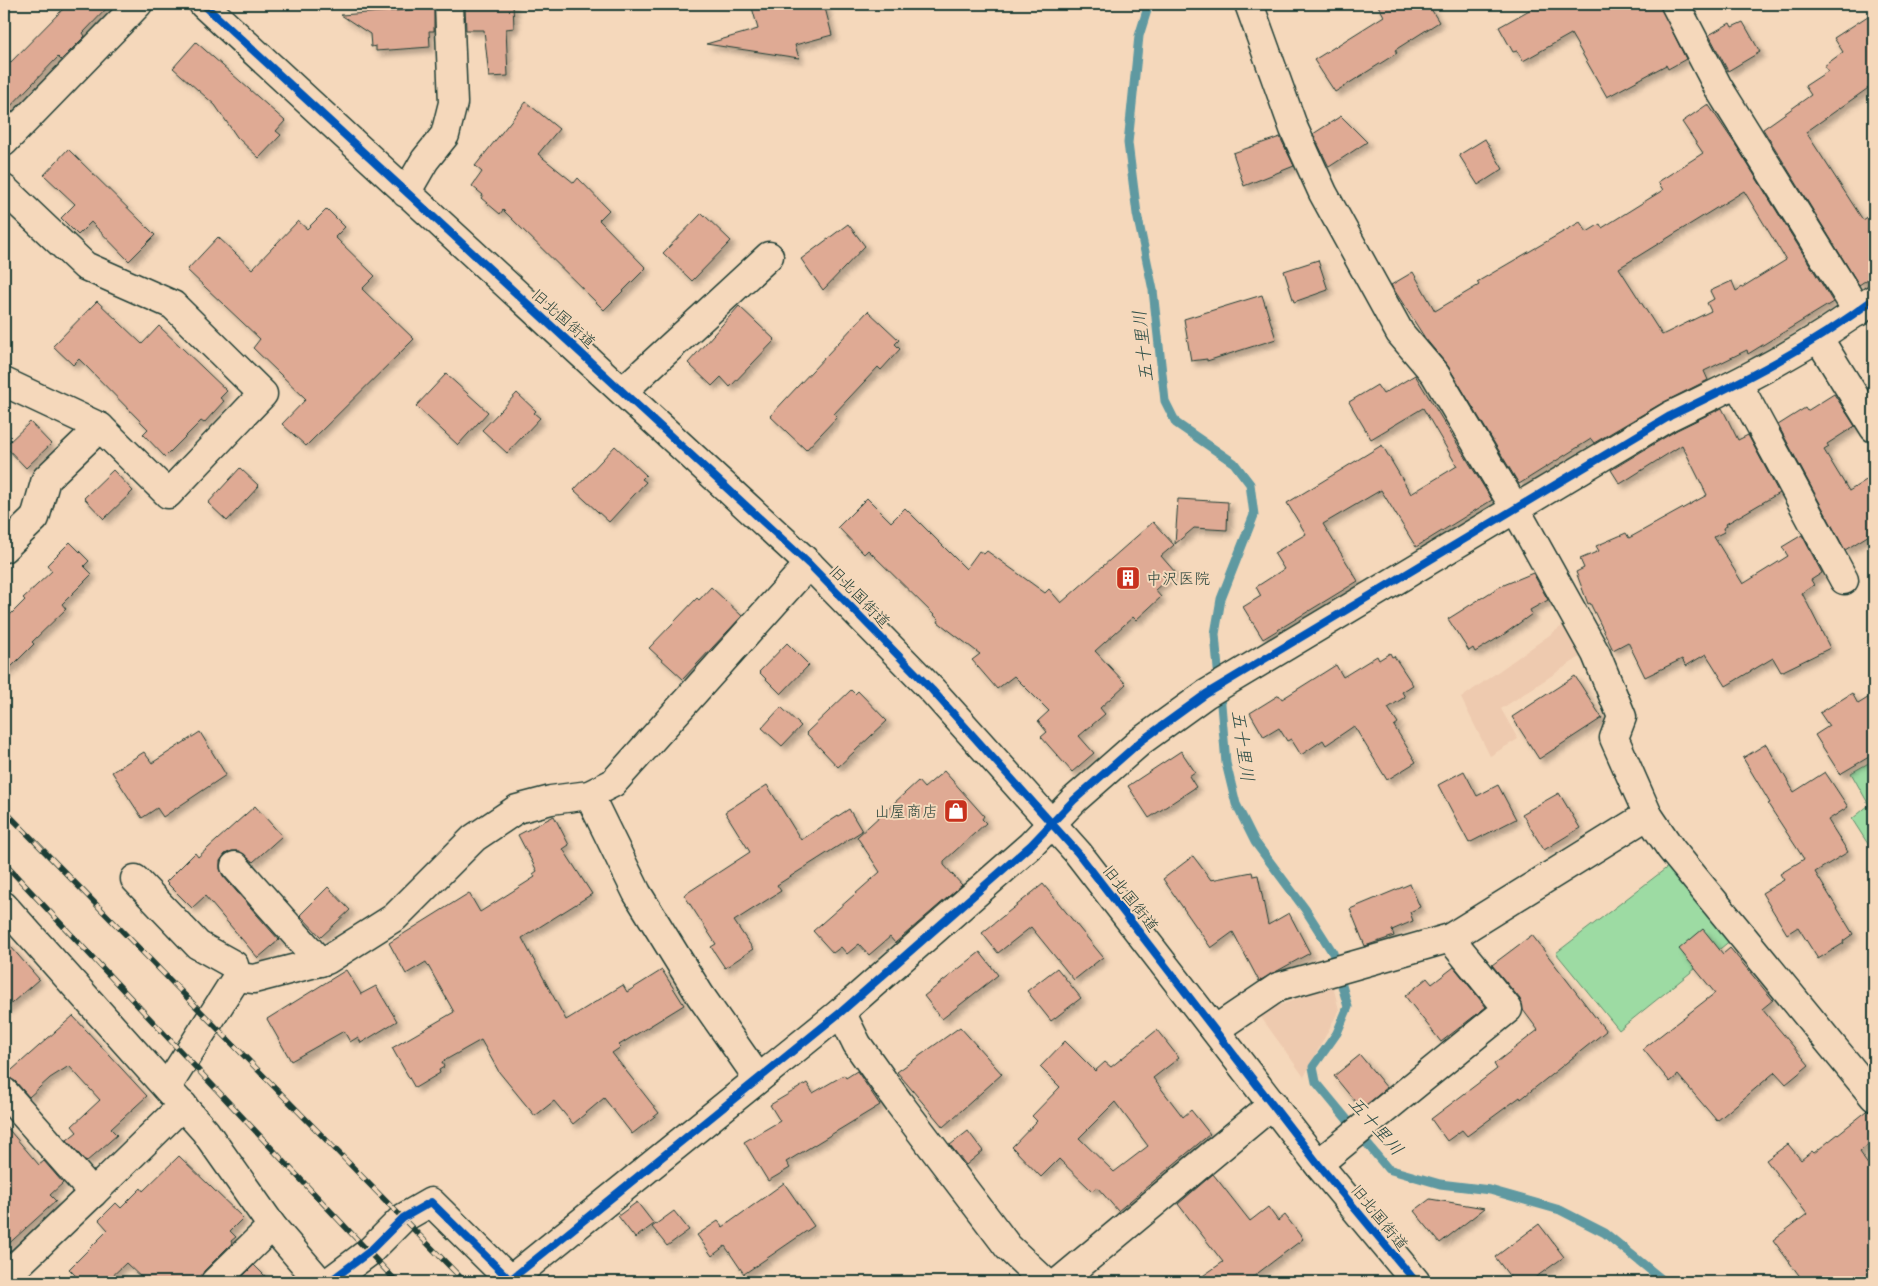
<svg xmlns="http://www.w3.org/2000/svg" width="1878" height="1286" font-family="Sriracha,'Klee One',sans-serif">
	<defs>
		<filter id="shadow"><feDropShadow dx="4.5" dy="4.5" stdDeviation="2.5" flood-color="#0004"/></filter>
	</defs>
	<rect width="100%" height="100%" fill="#f5d8bb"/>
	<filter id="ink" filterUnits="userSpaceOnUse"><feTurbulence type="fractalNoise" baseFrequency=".02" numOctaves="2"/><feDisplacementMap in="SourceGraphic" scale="10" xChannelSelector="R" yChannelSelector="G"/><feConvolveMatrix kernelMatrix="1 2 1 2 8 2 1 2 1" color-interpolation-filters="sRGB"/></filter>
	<g filter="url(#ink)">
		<g fill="#eecaaf">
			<polygon points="1565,624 1583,655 1501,709 1518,739 1490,756 1461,698"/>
			<polygon points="1333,986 1339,1010 1304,1077 1258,1013"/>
		</g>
		<g fill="#9ddba3" stroke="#5e8c6c">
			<polygon points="1874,760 1874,840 1868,844 1852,819 1869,805 1851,773"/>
			<polygon points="1669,866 1731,940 1619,1030 1556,953"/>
		</g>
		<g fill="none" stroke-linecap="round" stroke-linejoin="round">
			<polyline stroke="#5f99a1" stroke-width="9" points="1149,4 1139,36 1128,143 1137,214 1153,290 1165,401 1176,423 1234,463 1250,484 1254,515 1221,599 1215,634 1226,763 1236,804 1255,842 1305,909 1333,953 1348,1007 1337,1033 1313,1067 1316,1082 1388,1169 1440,1184 1490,1190 1560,1210 1605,1233 1665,1282"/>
		</g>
		<g fill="#dfaa94" stroke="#1f3d34" fill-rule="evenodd" filter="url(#shadow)">
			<polygon points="68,4 111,4 83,33 85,36 61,60 58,57 4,113 4,69"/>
			<polygon points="470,4 513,4 514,28 506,29 508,76 489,77 484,30 466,30 465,6"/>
			<polygon points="751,4 824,4 832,35 795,45 799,58 706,44 758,29"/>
			<polygon points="1377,4 1428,4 1439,22 1395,50 1397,53 1335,92 1314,60 1384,16"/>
			<polygon points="1540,4 1659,4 1686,59 1668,69 1666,65 1607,97 1571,34 1523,61 1517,51 1513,52 1499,27"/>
			<polygon points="434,8 434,31 429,31 430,47 376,51 376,46 371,47 370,34 341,15"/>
			<polygon points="1874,12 1874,84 1806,132 1863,220 1874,213 1874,275 1859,285 1763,129 1811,95 1805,86 1828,71 1824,66 1843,52 1834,38"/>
			<polygon points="1743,22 1760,52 1728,71 1709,35 1730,23 1732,27"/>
			<polygon points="196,42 285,121 276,131 281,135 259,158 237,137 215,105 173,68"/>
			<polygon points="526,102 559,129 538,154 574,183 578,178 609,210 599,220 646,268 604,310 503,210 500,214 481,198 483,195 472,186 482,172 475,166"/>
			<path d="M1708 104 1737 147 1833 302 1748 354 1747 350 1704 371 1708 380 1662 403 1594 443 1591 439 1519 484 1448 366 1425 338 1391 285 1413 272 1435 311 1479 285 1477 282 1580 222 1587 232 1600 224 1602 228 1663 190 1658 182 1703 153 1682 122ZM1744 191 1786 260 1736 291 1732 281 1710 291 1714 299 1707 303 1711 311 1662 335 1619 268Z"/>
			<polygon points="1341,116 1367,142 1329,167 1313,134"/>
			<polygon points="1280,137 1294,166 1244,186 1233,153"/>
			<polygon points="1485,139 1503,169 1478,185 1459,155"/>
			<polygon points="68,149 155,235 129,261 91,222 78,235 61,218 75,204 44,175"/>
			<polygon points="327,209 345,227 335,237 375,276 362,289 414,339 306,446 282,424 306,399 253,348 260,339 187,270 218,237 252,269 298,221 307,229"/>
			<polygon points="702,213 731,241 692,281 663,253"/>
			<polygon points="848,224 865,246 823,290 801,259"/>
			<polygon points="1318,260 1328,290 1294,302 1284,271"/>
			<polygon points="1262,295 1276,339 1207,361 1207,359 1191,361 1184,319"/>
			<polygon points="97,301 142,344 159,326 227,391 220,398 224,401 204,423 201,421 165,457 143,434 148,429 79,359 73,365 53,346"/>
			<polygon points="739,306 775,340 730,387 721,377 712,386 688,363"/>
			<polygon points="868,311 899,340 895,344 900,349 881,370 878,367 834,414 837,417 806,450 770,416"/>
			<polygon points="446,374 488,412 458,445 416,406"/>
			<polygon points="1415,375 1492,500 1416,547 1381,490 1323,524 1358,581 1263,639 1243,607 1261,596 1256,587 1284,569 1274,553 1306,534 1287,503 1382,445 1411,494 1457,466 1423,408 1371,439 1349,402 1377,385 1383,394"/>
			<polygon points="517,393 536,411 534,413 540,418 507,453 482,430"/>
			<polygon points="1834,394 1855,426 1827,444 1829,447 1824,450 1849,491 1874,475 1874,532 1845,550 1778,425 1805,408 1807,411"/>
			<polygon points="1722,408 1738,440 1748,435 1779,493 1726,524 1727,526 1723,528 1724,532 1714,537 1743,584 1788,556 1782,547 1802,535 1822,573 1811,580 1814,585 1802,593 1830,648 1781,672 1773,658 1726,686 1706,654 1686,666 1682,659 1645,677 1628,642 1613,650 1590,603 1588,604 1576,572 1584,568 1580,559 1599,551 1596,546 1626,533 1629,538 1707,495 1682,445 1620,484 1611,470 1677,430"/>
			<polygon points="30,422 51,444 26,468 5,446"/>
			<polygon points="615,446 646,475 642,479 646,482 609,522 574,490"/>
			<polygon points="240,468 259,486 227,521 208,503"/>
			<polygon points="113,470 133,491 104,519 84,498"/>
			<polygon points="867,498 891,522 905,508 966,569 979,551 984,554 987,551 1045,593 1049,589 1061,603 1153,522 1174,545 1161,556 1175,572 1155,590 1161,597 1136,620 1133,617 1095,651 1126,684 1100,708 1105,714 1079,736 1094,753 1072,772 1041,737 1047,732 1038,721 1049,711 1014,676 997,689 972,660 980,654 938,622 939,620 868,550 864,554 838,527"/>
			<polygon points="1178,499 1228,502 1227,530 1194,528 1175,544"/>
			<polygon points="70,542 89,561 84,566 92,574 62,604 66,609 32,642 34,644 4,674 4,621 25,600 23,598 52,571 47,565"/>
			<polygon points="1533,573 1548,600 1530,610 1532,614 1503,635 1475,652 1473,648 1469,651 1448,619 1499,587"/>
			<polygon points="711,587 742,616 683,679 649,648 697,598 699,600"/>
			<polygon points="787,643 809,665 781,694 759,672"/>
			<polygon points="1390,653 1392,657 1394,656 1413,685 1402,692 1405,697 1388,708 1398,723 1394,726 1416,762 1387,780 1354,726 1326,745 1323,740 1301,755 1291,739 1287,741 1279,728 1264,737 1250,713 1279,695 1282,699 1336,665 1343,677 1377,656 1379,660"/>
			<polygon points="1575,676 1602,718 1539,759 1512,717"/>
			<polygon points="851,690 855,694 858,691 887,721 838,767 806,733"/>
			<polygon points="1852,693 1858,704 1874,694 1874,754 1840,774 1815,735 1829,726 1820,713"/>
			<polygon points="781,707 801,726 782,746 762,728"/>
			<polygon points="200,732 226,775 163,817 157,808 142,818 112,772 144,752 152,763"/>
			<polygon points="1766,744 1794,792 1825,772 1848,807 1828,820 1848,852 1815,872 1853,934 1843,941 1844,943 1818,959 1798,927 1787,934 1762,893 1784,880 1780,874 1804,859 1768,804 1770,803 1743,758"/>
			<polygon points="1181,751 1195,772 1189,776 1196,787 1149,818 1128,786"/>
			<polygon points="944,771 984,816 982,819 986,823 944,861 944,865 962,885 895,943 890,937 869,955 859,944 847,954 841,947 833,953 813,931 880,872 857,837 918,781 924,788"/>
			<polygon points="1464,771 1477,796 1498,785 1516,819 1469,843 1438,785"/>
			<polygon points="767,785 801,840 849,809 862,831 777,885 781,891 734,921 753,949 725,968 711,947 716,944 684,895 750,852 725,812"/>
			<polygon points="1559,793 1580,828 1544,850 1522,814"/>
			<polygon points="255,806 282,836 253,862 239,851 232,851 225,854 220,861 220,869 223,876 279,940 258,958 205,896 192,908 166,882 195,853 198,857"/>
			<polygon points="554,816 569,845 563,849 592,894 522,938 566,1020 623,985 627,992 662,970 684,1005 619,1045 621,1047 612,1053 659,1113 632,1134 604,1098 573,1124 554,1101 535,1116 499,1072 481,1040 442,1062 444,1067 439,1070 440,1073 415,1088 392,1048 454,1012 426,962 406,974 389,943 469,893 480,912 535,877 533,874 537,871 518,835"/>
			<polygon points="1193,856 1211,880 1252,872 1253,876 1258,875 1268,925 1289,913 1310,953 1259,981 1233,932 1211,948 1163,879"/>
			<polygon points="1043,884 1103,957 1074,980 1031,927 998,953 982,933"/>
			<polygon points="1410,884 1420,907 1410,912 1413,921 1392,930 1394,936 1365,946 1350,909"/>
			<polygon points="328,887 350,910 321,937 300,915"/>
			<polygon points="1703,929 1723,954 1730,948 1773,1000 1762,1009 1809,1065 1786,1084 1775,1072 1717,1121 1678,1075 1670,1082 1643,1049 1715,993 1679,949"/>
			<polygon points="1532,935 1606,1031 1521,1099 1520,1097 1467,1136 1462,1130 1447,1141 1431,1119 1497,1069 1494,1064 1538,1030 1523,1010 1520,999 1492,965"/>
			<polygon points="4,939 39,979 4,1010"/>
			<polygon points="980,952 998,975 942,1019 924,996"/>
			<polygon points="1454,967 1486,1007 1441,1042 1405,996 1427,978 1432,984"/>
			<polygon points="1057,968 1081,998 1051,1021 1027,991"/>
			<polygon points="346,970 361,994 376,986 397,1021 361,1043 358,1037 350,1042 344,1031 291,1061 267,1019"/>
			<polygon points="73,1016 147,1096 111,1129 117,1135 86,1162 67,1140 77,1132 72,1126 100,1100 69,1066 50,1078 29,1097 15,1081 4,1077"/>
			<polygon points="960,1027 1002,1074 943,1127 897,1072"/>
			<path d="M1157 1030 1179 1058 1153 1078 1183 1117 1191 1110 1210 1134 1118 1211 1097 1187 1092 1191 1059 1159 1041 1177 1012 1147 1037 1121 1032 1116 1060 1087 1040 1067 1065 1041 1095 1071 1105 1062 1111 1067ZM1115 1102 1148 1146 1114 1172 1079 1138Z"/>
			<polygon points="1360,1055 1387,1088 1361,1109 1334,1076"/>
			<polygon points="857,1071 880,1105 786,1162 790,1168 768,1181 744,1142 780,1121 770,1105 807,1083 813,1093 844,1075 846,1078"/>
			<polygon points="1867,1111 1874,1112 1874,1140 1859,1152 1874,1173 1874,1282 1804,1282 1773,1240 1807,1214 1766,1160 1788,1144 1801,1160 1812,1151 1814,1153"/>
			<polygon points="4,1124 39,1165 44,1161 63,1183 50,1195 56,1201 4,1248"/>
			<polygon points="968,1131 983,1151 966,1165 950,1145"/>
			<polygon points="179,1156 243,1218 230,1231 236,1237 231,1241 232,1243 204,1271 200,1282 146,1282 126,1263 106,1282 82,1282 69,1269 108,1230 99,1220 116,1203 121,1208 141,1188 143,1191"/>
			<polygon points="1213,1174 1250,1221 1268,1207 1278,1221 1285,1215 1303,1239 1246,1282 1194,1282 1223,1262 1178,1204"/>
			<polygon points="784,1183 814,1226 744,1274 725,1246 712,1256 697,1235 718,1221 723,1227"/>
			<polygon points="1430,1199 1485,1208 1440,1243 1414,1211"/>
			<polygon points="637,1202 654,1224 635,1238 618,1216"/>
			<polygon points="674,1211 689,1230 667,1246 652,1227"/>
			<polygon points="1539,1224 1564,1257 1529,1282 1514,1282 1495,1257"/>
			<polygon points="254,1265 271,1282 237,1282"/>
		</g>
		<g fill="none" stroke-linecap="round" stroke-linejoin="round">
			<defs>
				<g id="minor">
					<polyline points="203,4 809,564 932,690 1078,853 1318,1164 1416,1282"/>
					<polyline points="1249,4 1294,129 1323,193 1400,333 1435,374 1516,510 1596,654 1622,717 1614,738 1648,815 1671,849 1874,1097"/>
					<polyline points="1675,4 1718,87 1858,312"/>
					<polyline points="4,142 138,4"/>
					<polyline points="4,189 85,266 173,305 263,394 168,494 100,427 4,382"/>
					<polyline points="406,193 425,160 445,135 453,103 449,4"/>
					<polyline points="1819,339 1874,428"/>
					<polyline points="1738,384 1844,580"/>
					<polyline points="623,391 769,256"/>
					<polyline points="4,548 35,518 46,479 100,427"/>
					<polyline points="589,795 637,893 700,995 758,1078"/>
					<polyline points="235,866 320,962"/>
					<polyline points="135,879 198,945 234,965 237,977 167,1087"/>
					<polyline points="4,906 205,1131 272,1226 320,1282"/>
					<polyline points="237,977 254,979 327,960 395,917 474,838 517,809 551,800 589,795 613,783 809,564"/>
					<polyline points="841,1012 857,1044 899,1103 1008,1247 1045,1282"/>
					<polyline points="1216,1029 1278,987 1450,938 1648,815"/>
					<polyline points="4,1092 93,1193 183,1105"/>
					<polyline points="1318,1164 1508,1009 1450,938"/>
					<polyline points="4,1278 93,1193"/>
					<polyline points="215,1282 272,1226"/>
					<path d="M329 1282 369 1252 403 1218 431 1202 510 1280 841 1012 1031 845 1074 800 1141 741 1206 694 1670 416C1741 382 1811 347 1874 299"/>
					<polyline points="1059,1282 1273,1104"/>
				</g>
			</defs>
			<use href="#minor" stroke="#1f3d34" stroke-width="31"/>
			<use href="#minor" stroke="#f5d8bb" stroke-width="28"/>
			<defs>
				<g id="rail">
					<polyline points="4,810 465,1282"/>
					<polyline points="4,863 397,1282"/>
				</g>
			</defs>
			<use href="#rail" stroke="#1f3d34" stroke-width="5.5"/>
			<use href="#rail" stroke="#f5d8bb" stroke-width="4" stroke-dasharray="11" stroke-linecap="butt"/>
			<defs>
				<g id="cycleway">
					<polyline points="203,4 809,564 932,690 1078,853 1318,1164 1416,1282"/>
					<path d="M329 1282 369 1252 403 1218 431 1202 510 1280 841 1012 1031 845 1074 800 1141 741 1206 694 1670 416C1741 382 1811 347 1874 299"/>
				</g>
			</defs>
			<use href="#cycleway" stroke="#f5d8bb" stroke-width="11"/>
			<use href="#cycleway" stroke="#0057b8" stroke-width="8"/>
		</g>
	</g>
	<defs>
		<symbol id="building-square" viewBox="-11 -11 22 22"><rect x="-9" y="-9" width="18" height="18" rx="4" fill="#c8321e" stroke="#f5d8bb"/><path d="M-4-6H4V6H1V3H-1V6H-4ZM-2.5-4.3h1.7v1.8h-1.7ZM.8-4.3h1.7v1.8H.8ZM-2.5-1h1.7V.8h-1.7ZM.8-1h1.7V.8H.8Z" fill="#fff"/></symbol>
		<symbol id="shop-square" viewBox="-11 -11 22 22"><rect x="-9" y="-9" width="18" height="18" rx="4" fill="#c8321e" stroke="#f5d8bb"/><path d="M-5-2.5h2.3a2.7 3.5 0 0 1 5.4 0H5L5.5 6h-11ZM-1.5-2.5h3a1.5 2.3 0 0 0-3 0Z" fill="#fff"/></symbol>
	</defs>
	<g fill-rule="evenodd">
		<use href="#building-square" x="1114" y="564" width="28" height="28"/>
		<use href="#shop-square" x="942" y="797" width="28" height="28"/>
	</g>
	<g text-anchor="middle" stroke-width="4" stroke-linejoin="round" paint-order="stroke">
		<g font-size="16" fill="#1f3d34" stroke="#f5d8bb">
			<text transform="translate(564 318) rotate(42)" y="6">旧北国街道</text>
			<text transform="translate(860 596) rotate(46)" y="6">旧北国街道</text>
			<text transform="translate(1131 898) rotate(52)" y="6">旧北国街道</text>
			<text transform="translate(1380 1217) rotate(51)" y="6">旧北国街道</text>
		</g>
		<g font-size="16" fill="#1f3d34" stroke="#f5d8bb" text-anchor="start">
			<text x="1146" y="584">中沢医院</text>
			<text x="938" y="817" text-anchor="end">山屋商店</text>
		</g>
		<g font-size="18" font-style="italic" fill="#2a4c46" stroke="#f5d8bb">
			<text transform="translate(1143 346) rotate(-96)" y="6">五十里川</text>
			<text transform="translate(1243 746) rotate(82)" y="6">五十里川</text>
			<text transform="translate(1376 1126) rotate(48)" y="6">五十里川</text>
		</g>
	</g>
	<rect width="1878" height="1286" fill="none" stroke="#f5d8bb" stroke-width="20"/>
	<rect x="10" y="10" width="1858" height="1266" fill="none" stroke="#1f3d34" stroke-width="2" filter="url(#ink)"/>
</svg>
